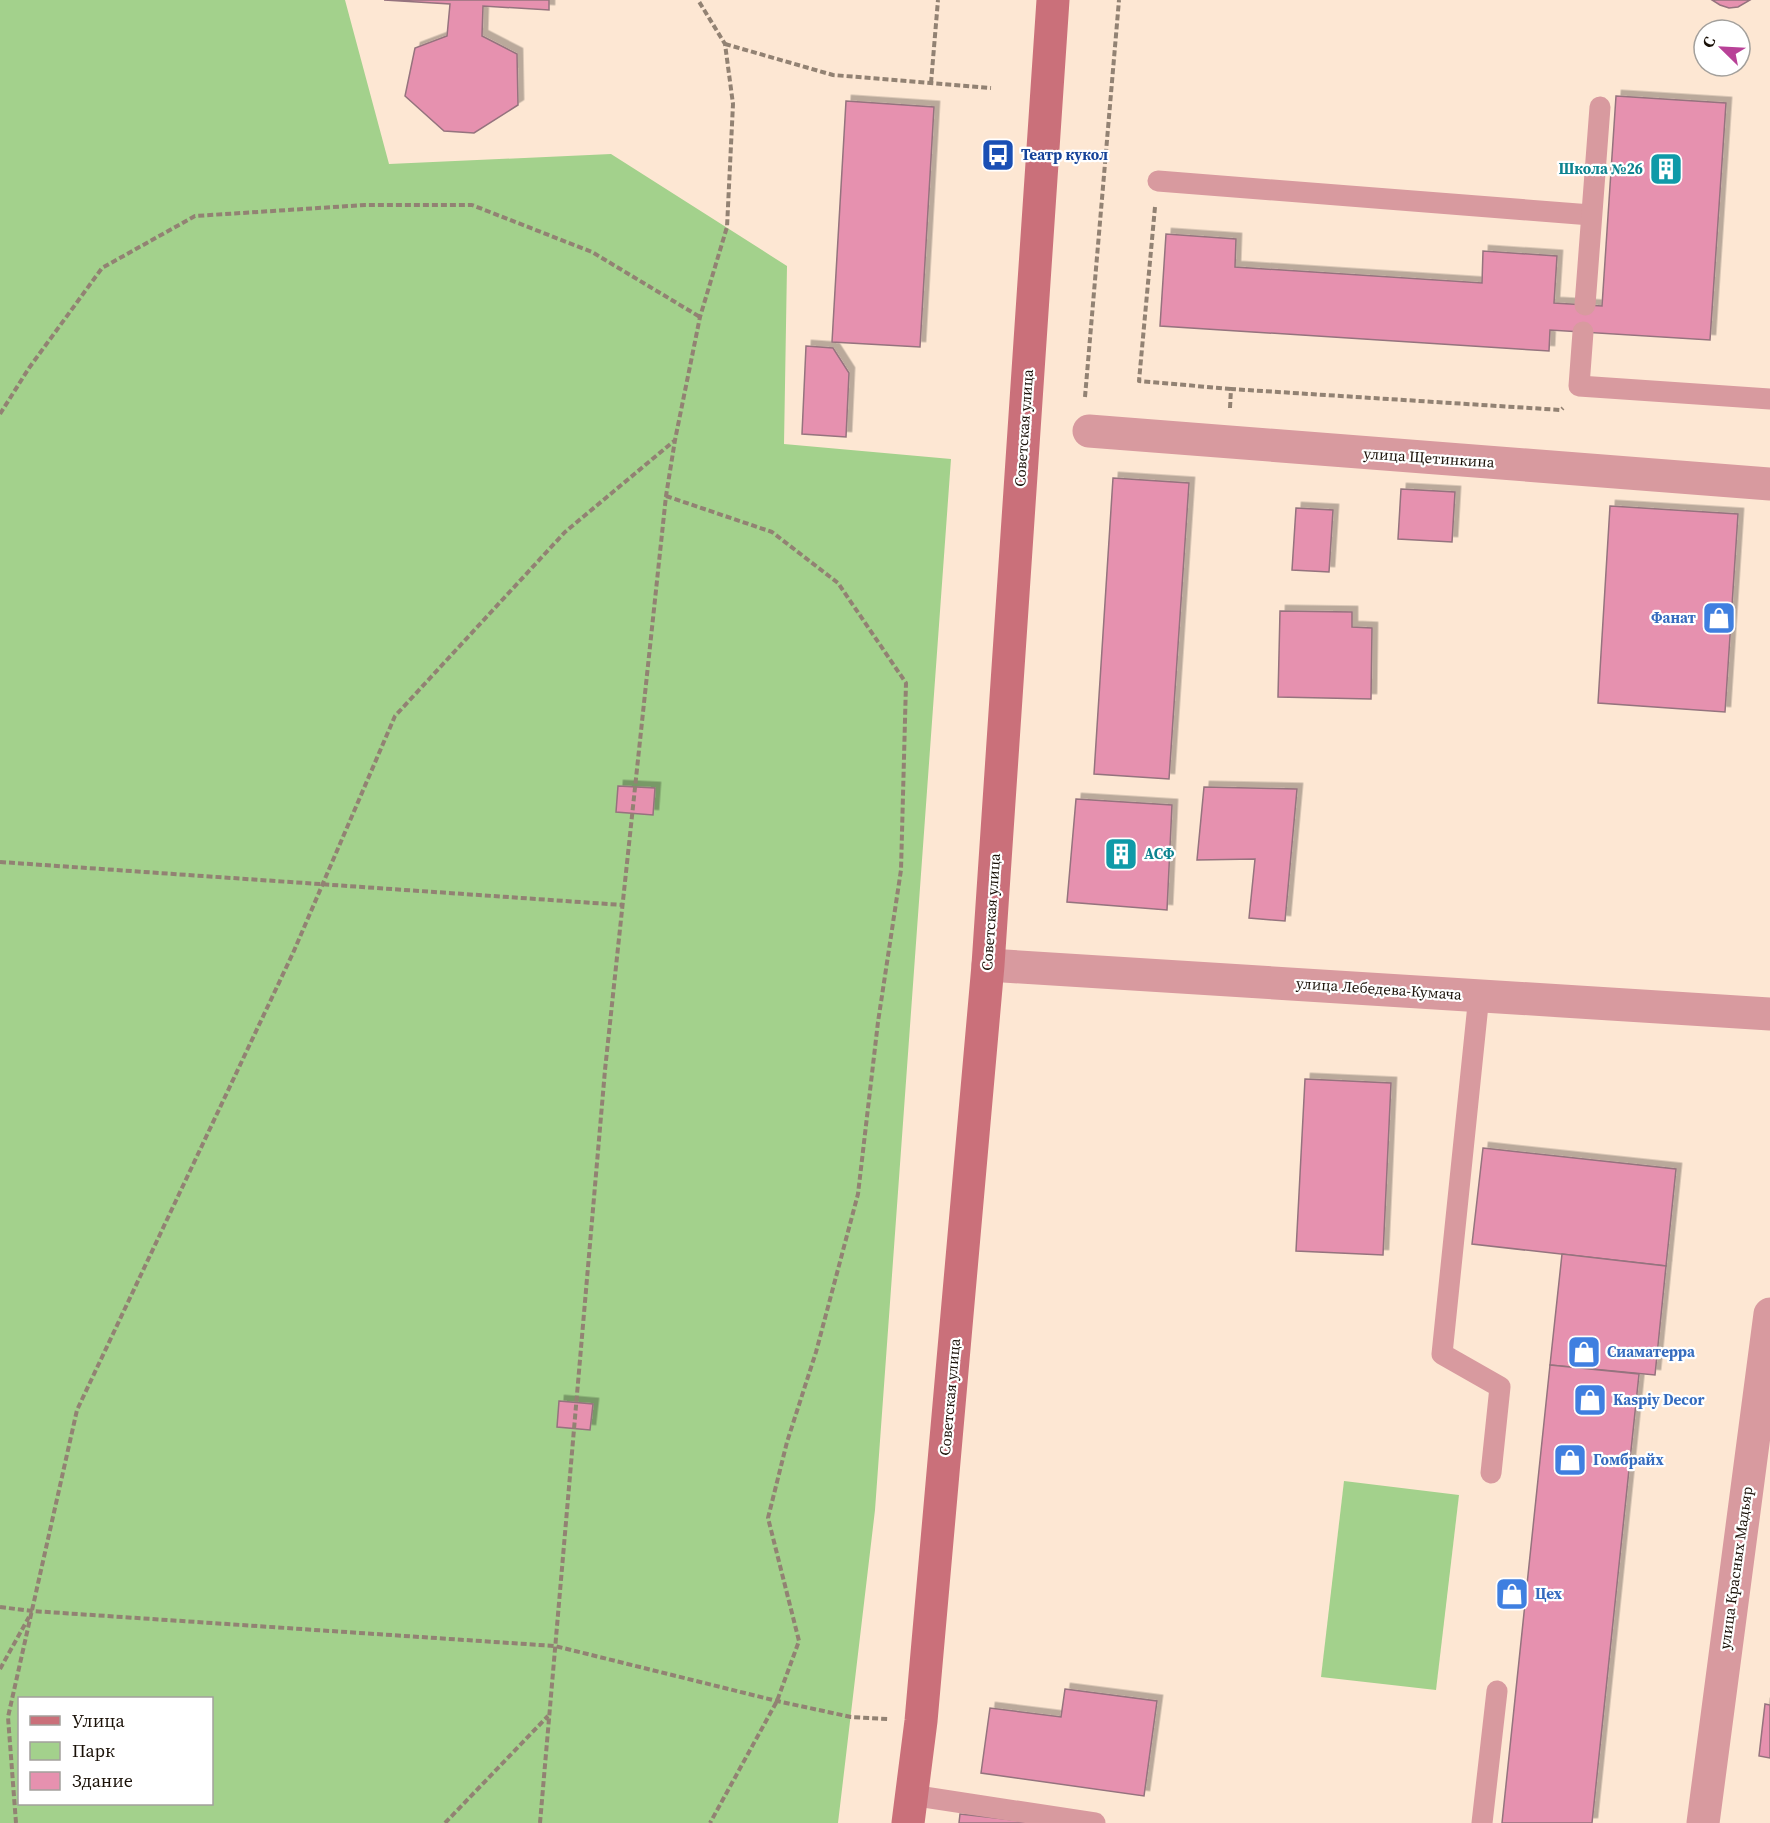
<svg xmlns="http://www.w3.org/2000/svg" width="1770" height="1823" font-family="'Source Serif 4',serif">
	<defs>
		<filter id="shadow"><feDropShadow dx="5.5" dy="-5.5" stdDeviation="0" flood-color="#0004"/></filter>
	</defs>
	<rect width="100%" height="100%" fill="#fde7d3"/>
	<g fill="#a3d18c" fill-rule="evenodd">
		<path d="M0 0H345L389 164 611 154 787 266 784 444 951 459 875 1510 838 1823H0ZM20 1698H212V1804H20Z"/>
		<polygon points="1344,1481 1459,1495 1436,1690 1321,1677"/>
	</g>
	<g fill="#e691af" stroke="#95737e" stroke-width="1.5" filter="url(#shadow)">
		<polygon points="384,0 549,0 549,10 483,6 482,36 517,54 518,105 474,133 444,131 405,96 415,48 447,36 450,4"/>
		<polygon points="1712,0 1750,0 1738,7 1729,8 1720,5"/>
		<polygon points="1616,96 1726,103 1710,340 1550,330 1549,351 1160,326 1166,234 1236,239 1235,267 1482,283 1483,251 1557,256 1554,303 1602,306"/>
		<polygon points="846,101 934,107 920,347 832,342"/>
		<polygon points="806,346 833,348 849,373 846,437 802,434"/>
		<polygon points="1113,478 1189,483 1169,779 1094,774"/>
		<polygon points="1401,489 1455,492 1452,542 1398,539"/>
		<polygon points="1610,506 1738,514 1725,712 1598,703"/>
		<polygon points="1296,508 1333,510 1329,572 1292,570"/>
		<polygon points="1280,611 1352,612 1352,627 1372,628 1371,699 1278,697"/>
		<polygon points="618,786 655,788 653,815 616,812"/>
		<polygon points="1204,787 1297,789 1285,921 1249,918 1255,859 1197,860"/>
		<polygon points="1076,799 1172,805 1167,910 1067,902"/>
		<polygon points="1305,1079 1391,1083 1383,1255 1296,1251"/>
		<polygon points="1483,1148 1676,1169 1666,1266 1472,1244"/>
		<polygon points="1562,1254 1666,1266 1655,1375 1550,1365"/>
		<polygon points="1550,1365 1639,1374 1592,1823 1502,1823"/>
		<polygon points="559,1401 593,1404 590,1430 557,1427"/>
		<polygon points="1065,1689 1157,1701 1144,1796 981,1773 990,1708 1061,1717"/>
		<polygon points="1765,1704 1770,1705 1770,1758 1759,1756"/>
		<polygon points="960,1814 1039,1823 959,1823"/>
	</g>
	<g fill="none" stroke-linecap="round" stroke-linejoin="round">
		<g stroke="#928273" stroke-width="4" stroke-dasharray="6 3" stroke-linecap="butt">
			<polyline points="725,44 833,75 991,88"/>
			<polyline points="931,83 938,0"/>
			<polyline points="1155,207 1139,381 1231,389"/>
			<polyline points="1085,397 1119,0"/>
			<polyline points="1230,408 1231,389 1561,410 1563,408"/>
			<polyline points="0,414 29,368 102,268 195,216 365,205 472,205 592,252 700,317"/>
			<polyline points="666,496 772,532 838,583 906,683 901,870 878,1022 858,1194 816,1352 787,1442 768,1518 799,1641 777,1701 710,1823"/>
			<polyline points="0,862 623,905"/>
			<polyline points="0,1607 32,1611 555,1646 777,1701 851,1717 888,1719"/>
			<polyline points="0,1669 29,1617"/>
			<polyline points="16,1823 8,1717 77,1410 293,953 395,716 565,532 674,441"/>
			<polyline points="445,1823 548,1716"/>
			<polyline points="540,1823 605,1070 666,496 675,440 700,317 727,227 733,104 725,44 698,0"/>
		</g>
		<g stroke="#d89a9f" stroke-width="21">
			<polyline points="1158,181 1591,215"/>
			<polyline points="1585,305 1600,107"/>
			<polyline points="1583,332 1579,386 1770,399"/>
			<polyline points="1479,995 1442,1354 1500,1387 1491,1473"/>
			<polyline points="911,1795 1095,1823"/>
			<polyline points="1482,1823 1497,1691"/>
		</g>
		<g stroke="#d89a9f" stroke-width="33">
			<polyline points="1089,431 1770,484"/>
			<polyline points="988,965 1770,1014"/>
			<polyline points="1703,1823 1770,1314"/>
		</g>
		<polyline stroke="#ca707a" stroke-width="33" points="908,1823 921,1721 988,965 1053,0"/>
	</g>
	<defs>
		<symbol id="bus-square" viewBox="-11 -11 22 22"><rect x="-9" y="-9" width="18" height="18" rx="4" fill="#1a4fb4" stroke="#fff"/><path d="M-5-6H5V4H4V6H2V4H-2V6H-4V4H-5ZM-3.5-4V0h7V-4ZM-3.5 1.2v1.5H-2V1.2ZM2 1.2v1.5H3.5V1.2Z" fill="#fff"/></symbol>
		<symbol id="building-square" viewBox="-11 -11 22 22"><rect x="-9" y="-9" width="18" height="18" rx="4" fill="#0f9aa8" stroke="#fff"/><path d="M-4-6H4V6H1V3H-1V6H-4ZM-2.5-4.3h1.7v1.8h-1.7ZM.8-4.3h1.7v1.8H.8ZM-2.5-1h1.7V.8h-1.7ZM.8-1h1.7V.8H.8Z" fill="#fff"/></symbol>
		<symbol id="shop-square" viewBox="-11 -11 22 22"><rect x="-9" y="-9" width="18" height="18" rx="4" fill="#3f7fe0" stroke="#fff"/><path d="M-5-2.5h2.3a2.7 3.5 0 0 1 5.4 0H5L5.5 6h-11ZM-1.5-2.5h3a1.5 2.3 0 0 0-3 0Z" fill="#fff"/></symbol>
	</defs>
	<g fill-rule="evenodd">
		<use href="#bus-square" x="979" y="136" width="38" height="38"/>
		<use href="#building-square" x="1647" y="150" width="38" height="38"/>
		<use href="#shop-square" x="1700" y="599" width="38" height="38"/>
		<use href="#building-square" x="1102" y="835" width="38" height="38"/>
		<use href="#shop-square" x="1565" y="1333" width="38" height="38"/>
		<use href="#shop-square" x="1571" y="1381" width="38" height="38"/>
		<use href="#shop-square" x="1551" y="1441" width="38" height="38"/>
		<use href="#shop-square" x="1493" y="1575" width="38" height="38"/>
	</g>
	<g text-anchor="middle" stroke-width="4.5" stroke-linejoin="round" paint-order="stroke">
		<g font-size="15" font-weight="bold" fill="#164399" stroke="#fff" text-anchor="start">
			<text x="1021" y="160">Театр кукол</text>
		</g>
		<g font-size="15" font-weight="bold" fill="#0d838f" stroke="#fff" text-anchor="end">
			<text x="1643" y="174">Школа №26</text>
			<text x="1144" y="859" text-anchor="start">АСФ</text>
		</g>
		<g font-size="15" fill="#1a1108" stroke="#fff">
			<text transform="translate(1024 428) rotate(-86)" y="5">Советская улица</text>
			<text transform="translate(1429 458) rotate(4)" y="5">улица Щетинкина</text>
			<text transform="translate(991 912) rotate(-86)" y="5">Советская улица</text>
			<text transform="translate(1379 989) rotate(4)" y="5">улица Лебедева-Кумача</text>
			<text transform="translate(950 1397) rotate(-85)" y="5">Советская улица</text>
			<text transform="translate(1736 1568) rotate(-82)" y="5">улица Красных Мадьяр</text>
		</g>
		<g font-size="15" font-weight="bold" fill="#366cbe" stroke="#fff" text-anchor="start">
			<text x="1696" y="623" text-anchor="end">Фанат</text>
			<text x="1607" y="1357">Сиаматерра</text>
			<text x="1613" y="1405">Kaspiy Decor</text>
			<text x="1593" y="1465">Гомбрайх</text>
			<text x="1535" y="1599">Цех</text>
		</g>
	</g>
	<rect x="18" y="1697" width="195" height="108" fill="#ffffff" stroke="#a3a09c" stroke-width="1.5"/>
	<rect x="30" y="1716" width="30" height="9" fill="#ca707a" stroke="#a3a09c" stroke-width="1.5"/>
	<text x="72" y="1727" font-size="18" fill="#1a1108">Улица</text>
	<rect x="30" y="1742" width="30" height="18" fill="#a3d18c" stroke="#a3a09c" stroke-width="1.5"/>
	<text x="72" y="1757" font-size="18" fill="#1a1108">Парк</text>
	<rect x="30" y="1772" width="30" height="18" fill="#e691af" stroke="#a3a09c" stroke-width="1.5"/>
	<text x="72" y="1787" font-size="18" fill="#1a1108">Здание</text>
	<g transform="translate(1722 48) rotate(294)"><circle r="28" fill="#ffffff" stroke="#a3a09c" stroke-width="1.5"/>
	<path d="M0-4.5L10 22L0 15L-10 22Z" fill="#b84197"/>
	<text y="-9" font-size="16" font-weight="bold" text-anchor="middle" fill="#1a1108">С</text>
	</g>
</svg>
